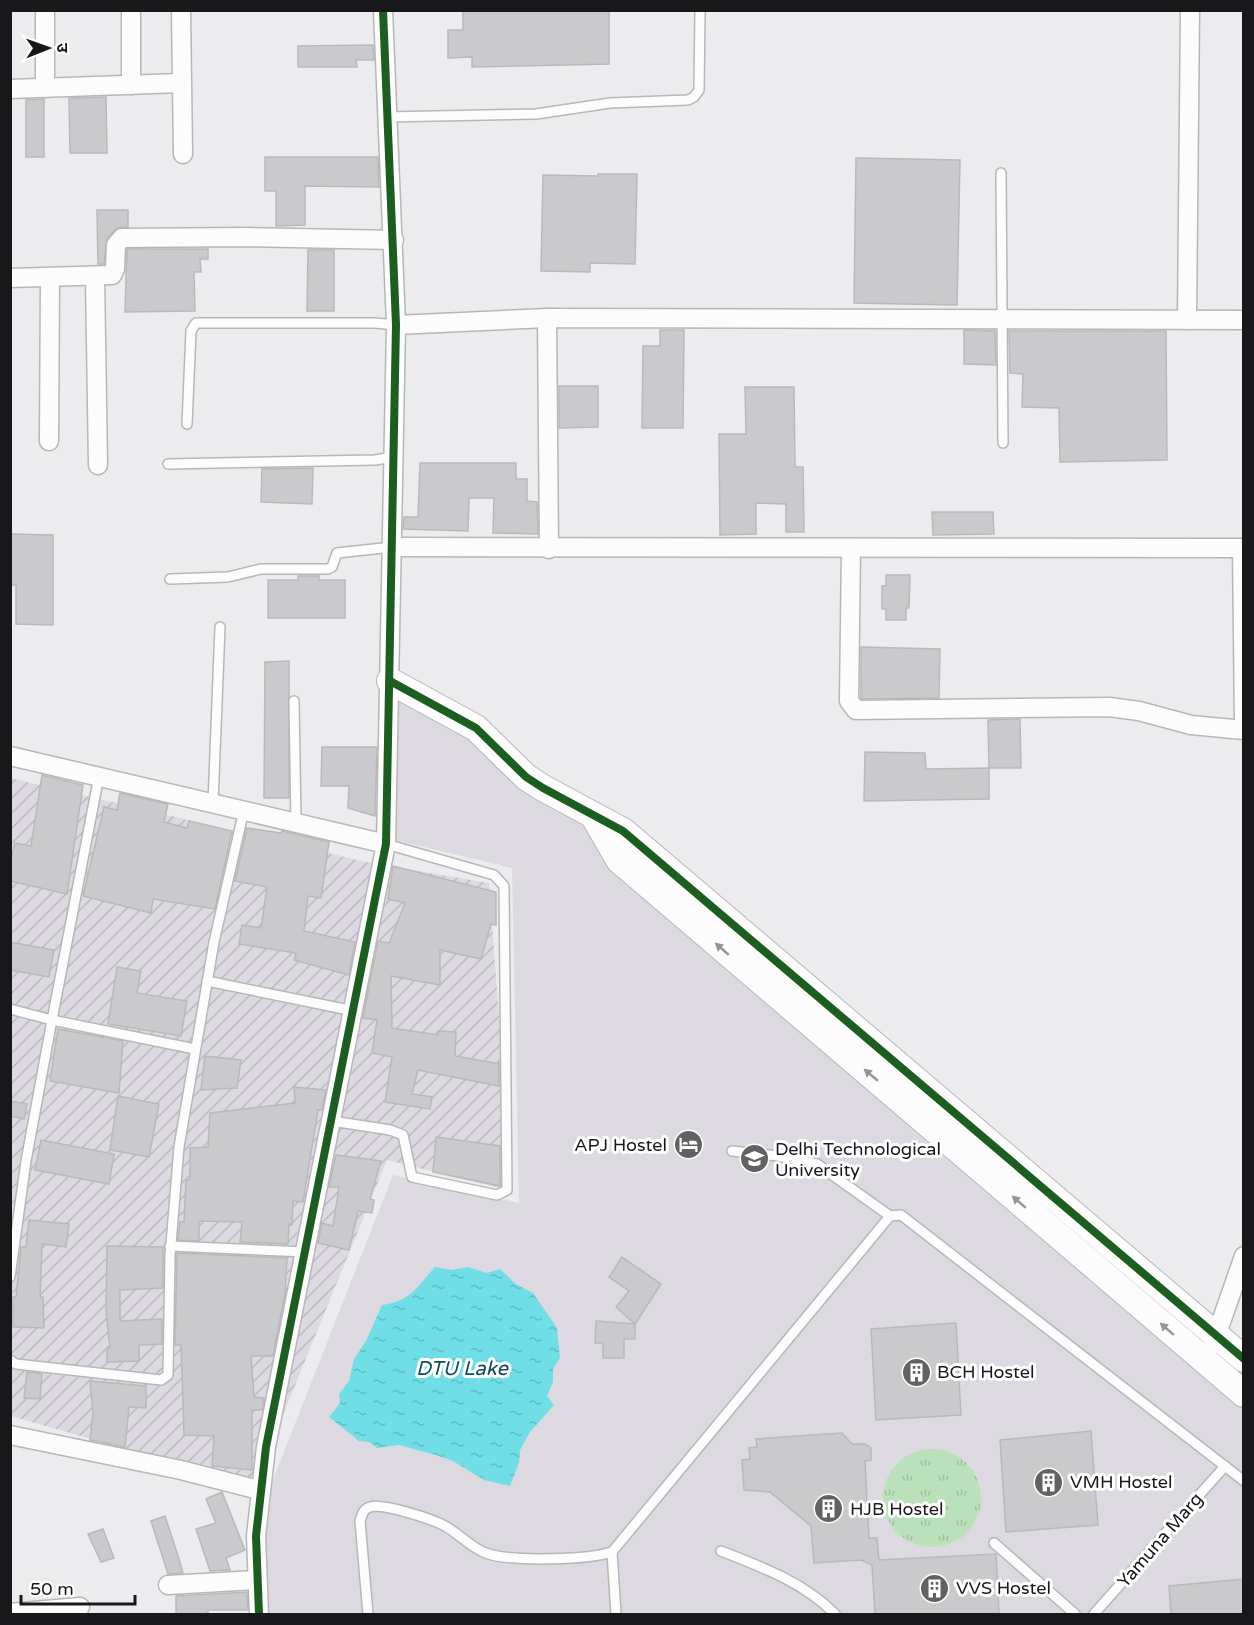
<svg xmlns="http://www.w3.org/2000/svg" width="1254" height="1625" font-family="'Varela Round','Noto Sans Devanagari',sans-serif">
	<defs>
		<pattern id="industrial-furrows" width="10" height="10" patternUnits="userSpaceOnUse" patternTransform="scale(1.5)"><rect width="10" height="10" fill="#dcdae0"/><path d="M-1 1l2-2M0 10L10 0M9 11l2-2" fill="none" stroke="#bcbac0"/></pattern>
		<pattern id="park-tufts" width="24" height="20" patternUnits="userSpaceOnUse" patternTransform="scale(1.5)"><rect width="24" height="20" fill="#bae1ba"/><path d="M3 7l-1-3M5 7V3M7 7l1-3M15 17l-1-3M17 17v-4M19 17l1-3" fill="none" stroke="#9fc09f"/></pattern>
		<pattern id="water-ripples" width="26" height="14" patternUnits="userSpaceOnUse" patternTransform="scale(1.5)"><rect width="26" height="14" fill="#6fdee6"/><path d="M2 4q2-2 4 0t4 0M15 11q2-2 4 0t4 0" fill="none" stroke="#5fbec5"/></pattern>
	</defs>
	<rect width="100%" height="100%" fill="#ecebee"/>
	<polygon fill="#dcdae0" points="390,681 495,736 1243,1379 1243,1614 268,1614 263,1505 393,1175 519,1203 512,868 395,840"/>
	<polygon fill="url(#industrial-furrows)" points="10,778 366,862 489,883 512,1191 387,1160 254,1486 11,1416"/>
	<circle fill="url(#park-tufts)" cx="932" cy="1498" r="49"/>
	<path fill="url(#water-ripples)" d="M435 1267 451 1270 468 1267 487 1273 500 1269 516 1284 533 1293 557 1328 560 1358 553 1369V1382L547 1396 554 1405 530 1432 520 1450 519 1463 510 1486 484 1480 453 1461 436 1455 399 1445 377 1448 369 1442 359 1441 329 1417 340 1403 339 1394 349 1381 354 1359 366 1341 382 1305C411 1301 416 1288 435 1267Z"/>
	<g fill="#cacacc" stroke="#b9b9bb" stroke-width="1.5">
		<polygon points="463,10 609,10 609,64 472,67 472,57 448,58 448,30 463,30"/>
		<polygon points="373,45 374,60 356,60 357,67 298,67 298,46"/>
		<polygon points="106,97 107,153 70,153 69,98"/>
		<polygon points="44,99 44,157 26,157 26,100"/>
		<polygon points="265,157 378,157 379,187 305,186 305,225 276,226 276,191 265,191"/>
		<polygon points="856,158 960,160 957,305 854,303"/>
		<polygon points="598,174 637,174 635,264 590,263 590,272 541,271 543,175 598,176"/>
		<polygon points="97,210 128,210 128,227 117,228 107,238 104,264 98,264"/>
		<polygon points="127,249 208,249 208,259 200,259 201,272 194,272 195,311 125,312"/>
		<polygon points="308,250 334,250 334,311 307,311"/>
		<polygon points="660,330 684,330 683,428 642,428 643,346 660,346"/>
		<polygon points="964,330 995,331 996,365 964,364"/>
		<polygon points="1009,331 1166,331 1167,460 1060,462 1059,408 1022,407 1023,374 1010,373"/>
		<polygon points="559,386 598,386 598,427 559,428"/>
		<polygon points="745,387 794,387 795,467 803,467 804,532 786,532 786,504 756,503 756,534 720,535 719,434 746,434"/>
		<polygon points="420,463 516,463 516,479 527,479 527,501 537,502 538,534 493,533 494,498 469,498 468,531 403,529 404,517 418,517"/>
		<polygon points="313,468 312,504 261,502 262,469"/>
		<polygon points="932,512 993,512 994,534 933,535"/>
		<polygon points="10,534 53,535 53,625 16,624 16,585 10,585"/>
		<polygon points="886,575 910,575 909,608 906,608 906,620 886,620 886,609 882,609 882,586 886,586"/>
		<polygon points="298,576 319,576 319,580 345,580 345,618 268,618 268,580 298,580"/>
		<polygon points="861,647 940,649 939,698 861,699"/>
		<polygon points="289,661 289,798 264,798 265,662"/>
		<polygon points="1020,719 1021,768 989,768 988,720"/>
		<polygon points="322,747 377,747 375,816 348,808 349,786 321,786"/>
		<polygon points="865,752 925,753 926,769 989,768 989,799 864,801"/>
		<polygon points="42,775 83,785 67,894 10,881 10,863 15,843 31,846"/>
		<polygon points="120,793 168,804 164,822 187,828 189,821 232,831 215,909 153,899 151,913 83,896 104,807 117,810"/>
		<polygon points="247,828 281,833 282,831 329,842 321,898 308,896 304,931 355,942 349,975 294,960 296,953 239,944 242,925 261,928 267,887 235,881"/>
		<polygon points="393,866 496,892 496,925 491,924 481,959 440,950 440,985 391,976 392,1028 438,1035 438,1031 456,1032 455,1056 499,1064 499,1086 418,1070 412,1094 432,1097 430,1109 385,1102 392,1057 372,1053 377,1020 363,1018 378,941 389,943 405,903 388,899"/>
		<polygon points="10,942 54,950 49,977 10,970"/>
		<polygon points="117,967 141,971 137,993 187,1001 181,1036 108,1024"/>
		<polygon points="58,1029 123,1041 119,1093 50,1081"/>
		<polygon points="205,1056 241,1060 237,1088 201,1090"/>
		<polygon points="294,1087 326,1090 322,1110 318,1110 303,1202 293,1201 292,1225 289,1224 288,1244 240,1242 242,1222 199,1221 199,1241 178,1240 180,1222 184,1222 186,1180 190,1179 190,1148 208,1147 210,1113 295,1103"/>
		<polygon points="118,1096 159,1104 149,1157 110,1150"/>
		<polygon points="10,1101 27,1104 24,1119 10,1116"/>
		<polygon points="436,1137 500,1146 500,1186 433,1172"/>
		<polygon points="41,1140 114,1154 109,1184 35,1170"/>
		<polygon points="336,1155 381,1161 370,1199 374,1200 372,1213 358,1211 349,1250 318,1243 322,1223 333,1226 339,1187 329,1187"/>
		<polygon points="29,1220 69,1224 66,1247 42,1244 40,1297 43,1297 44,1328 13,1327 13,1297 16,1297 21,1247 26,1247"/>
		<polygon points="107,1246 163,1247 163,1288 120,1290 120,1321 162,1319 162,1344 139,1345 139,1361 107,1362 107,1348 110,1348 106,1312"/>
		<polygon points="177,1253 287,1258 285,1294 273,1356 251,1356 254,1397 264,1398 262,1410 252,1410 252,1470 212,1466 214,1436 184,1435 181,1345 175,1345"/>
		<polygon points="622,1257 661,1284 635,1324 616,1307 629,1291 609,1277"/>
		<polygon points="596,1321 635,1324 635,1339 624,1339 624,1358 603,1358 603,1343 595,1343"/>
		<polygon points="956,1323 961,1415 876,1420 871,1329"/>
		<polygon points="27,1372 42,1374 40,1399 24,1398"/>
		<polygon points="90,1381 146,1386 146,1408 129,1407 125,1447 90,1440 93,1412"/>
		<polygon points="1091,1431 1098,1525 1006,1532 1000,1440"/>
		<polygon points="842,1433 852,1444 865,1444 871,1448 871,1460 865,1461 869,1538 877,1538 879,1560 996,1554 999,1614 875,1614 872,1565 861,1560 814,1563 811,1526 770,1492 744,1490 742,1460 750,1459 749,1448 757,1447 756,1439"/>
		<polygon points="222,1492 245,1550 226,1558 230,1570 210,1571 196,1529 216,1523 206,1499"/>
		<polygon points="165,1516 179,1559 183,1573 168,1574 151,1521"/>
		<polygon points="103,1529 114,1558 101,1562 88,1534"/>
		<polygon points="1244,1579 1244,1614 1171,1614 1169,1586"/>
		<polygon points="247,1592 248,1610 208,1610 208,1614 176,1614 176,1596"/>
	</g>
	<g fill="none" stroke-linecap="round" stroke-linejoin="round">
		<defs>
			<g id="lane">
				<polyline points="386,117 536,114 610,103 688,100 694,97 699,90 700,10"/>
				<polyline points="1001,173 1003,443"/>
				<polyline points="187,424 191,331 196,323 375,323 396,325"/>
				<polyline points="168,464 375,460 393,457"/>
				<polyline points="170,579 228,577 261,569 328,569 332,567 337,553 392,547"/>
				<polyline points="294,701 296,822"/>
				<polyline points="213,803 220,627"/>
				<polyline points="207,981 354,1011"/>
				<polyline points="10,1009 52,1020 99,776"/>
				<polyline points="332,1121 390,1130 403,1135 412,1177 497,1195 507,1190 504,886 494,875 386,844"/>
				<polyline points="732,1151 778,1156 817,1164 890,1216"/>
				<polyline points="170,1246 305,1252"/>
				<polyline points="10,1277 26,1161 52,1020 195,1049"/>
				<polyline points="10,1360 16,1364 161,1380 168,1375 170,1256 179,1147 214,942 244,810"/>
				<polyline points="994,1543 1075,1614"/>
				<path d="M721 1551C762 1567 803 1582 835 1614"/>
				<polyline points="612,1552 616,1614"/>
				<path d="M368 1614 360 1521C362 1515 363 1509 370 1507 383 1503 432 1519 445 1526 461 1535 474 1551 492 1555 517 1561 588 1560 612 1552L890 1216 901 1215 1244 1481"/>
				<polyline points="1094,1614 1225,1466"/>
			</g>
			<g id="street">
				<polyline points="181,10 183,154"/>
				<polyline points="131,85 131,10"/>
				<polyline points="45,88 45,10"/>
				<polyline points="10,89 181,83"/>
				<polyline points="95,277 98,465"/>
				<polyline points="10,278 112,275 115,269 116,245 122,238 246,237 394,240"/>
				<polyline points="1187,320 1190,10"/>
				<polyline points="396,325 547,318"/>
				<polyline points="49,441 50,277"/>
				<polyline points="392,547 1244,548"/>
				<polyline points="851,548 849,701 856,710 1109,707 1139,711 1191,725 1244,730"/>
				<polyline points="1242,548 1244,726"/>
				<polyline points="549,549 547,318 1244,320"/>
				<polyline points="10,756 386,844"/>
				<polyline points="1213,1345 1244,1256"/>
				<polyline points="10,1435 181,1470 259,1490"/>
				<polyline points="168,1585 257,1580"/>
				<polyline points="10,1613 80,1607"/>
				<polyline points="259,1614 256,1536 266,1447 386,844 396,325 383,10"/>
			</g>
			<g id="secondary">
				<polyline points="390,681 476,728 526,777 543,788 623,831 1244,1359"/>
				<polyline points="593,815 619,860 1244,1394"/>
			</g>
		</defs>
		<use href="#lane" stroke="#b7b7b9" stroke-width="12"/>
		<use href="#street" stroke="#b7b7b9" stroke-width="21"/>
		<use href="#secondary" stroke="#b7b7b9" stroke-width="28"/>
		<use href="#lane" stroke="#fcfcfc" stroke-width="9"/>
		<use href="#street" stroke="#fcfcfc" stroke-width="18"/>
		<use href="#secondary" stroke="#fcfcfc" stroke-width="26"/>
		<defs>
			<g id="cycleway">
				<polyline points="390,681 476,728 526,777 543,788 623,831 1244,1359"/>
				<polyline points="259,1614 256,1536 266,1447 386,844 396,325 383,10"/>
			</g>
		</defs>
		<use href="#cycleway" stroke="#fff" stroke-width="11"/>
		<use href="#cycleway" stroke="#1b5e20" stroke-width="8"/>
	</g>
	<defs><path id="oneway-solid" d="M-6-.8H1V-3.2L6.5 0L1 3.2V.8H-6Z" transform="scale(1.5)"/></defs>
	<g fill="#959596">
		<use href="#oneway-solid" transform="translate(722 949) rotate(-139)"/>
		<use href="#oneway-solid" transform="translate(871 1075) rotate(-140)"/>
		<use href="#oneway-solid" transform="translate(1019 1202) rotate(-139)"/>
		<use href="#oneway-solid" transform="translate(1167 1329) rotate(-139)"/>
	</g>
	<defs>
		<symbol id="hotel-disc" viewBox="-11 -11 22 22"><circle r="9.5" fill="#626264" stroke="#fff"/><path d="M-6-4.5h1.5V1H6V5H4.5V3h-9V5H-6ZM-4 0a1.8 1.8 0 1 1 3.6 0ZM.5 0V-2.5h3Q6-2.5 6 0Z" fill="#fff"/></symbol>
		<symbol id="university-disc" viewBox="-11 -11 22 22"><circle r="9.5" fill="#626264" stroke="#fff"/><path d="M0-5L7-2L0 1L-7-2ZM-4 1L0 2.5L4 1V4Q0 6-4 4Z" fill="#fff"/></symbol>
		<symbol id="building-disc" viewBox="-11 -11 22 22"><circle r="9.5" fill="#626264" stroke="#fff"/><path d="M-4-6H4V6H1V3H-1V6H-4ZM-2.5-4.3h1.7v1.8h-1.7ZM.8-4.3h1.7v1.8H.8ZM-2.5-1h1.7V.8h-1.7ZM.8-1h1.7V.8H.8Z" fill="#fff"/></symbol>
	</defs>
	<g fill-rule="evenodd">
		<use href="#hotel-disc" x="672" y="1128" width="33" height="33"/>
		<use href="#university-disc" x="738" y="1142" width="33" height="33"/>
		<use href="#building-disc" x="900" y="1356" width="33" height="33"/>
		<use href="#building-disc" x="1032" y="1466" width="33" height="33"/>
		<use href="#building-disc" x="812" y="1492" width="33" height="33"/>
		<use href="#building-disc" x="918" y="1572" width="33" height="33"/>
	</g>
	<g text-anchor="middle" stroke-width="6" stroke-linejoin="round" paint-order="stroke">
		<g font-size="18" fill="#18181a" stroke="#fff" text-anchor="start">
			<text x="667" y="1151" text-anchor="end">APJ Hostel</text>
			<text x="775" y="1155">Delhi Technological<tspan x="775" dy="21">University</tspan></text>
			<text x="937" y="1378">BCH Hostel</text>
			<text x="1070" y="1488">VMH Hostel</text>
			<text x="850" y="1515">HJB Hostel</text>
			<text x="956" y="1594">VVS Hostel</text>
		</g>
		<g font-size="18" fill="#18181a" stroke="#fff">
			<text transform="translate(1160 1540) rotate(-49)" y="6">Yamuna Marg</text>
		</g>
		<g font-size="20" font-style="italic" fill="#094e52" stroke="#fff">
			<text x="462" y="1375">DTU Lake</text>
		</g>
	</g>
	<rect width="1254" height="1625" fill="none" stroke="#18181a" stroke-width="24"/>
	<g transform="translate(48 48) rotate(89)" stroke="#ffffff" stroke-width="4.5" paint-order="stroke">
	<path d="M0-4.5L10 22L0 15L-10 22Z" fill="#18181a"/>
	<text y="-9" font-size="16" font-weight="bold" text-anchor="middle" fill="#18181a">उ</text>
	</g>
	<path d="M21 1595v9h114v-9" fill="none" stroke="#18181a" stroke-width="3"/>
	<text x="30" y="1595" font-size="18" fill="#18181a" stroke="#ffffff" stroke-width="4.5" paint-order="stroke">50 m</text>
</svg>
